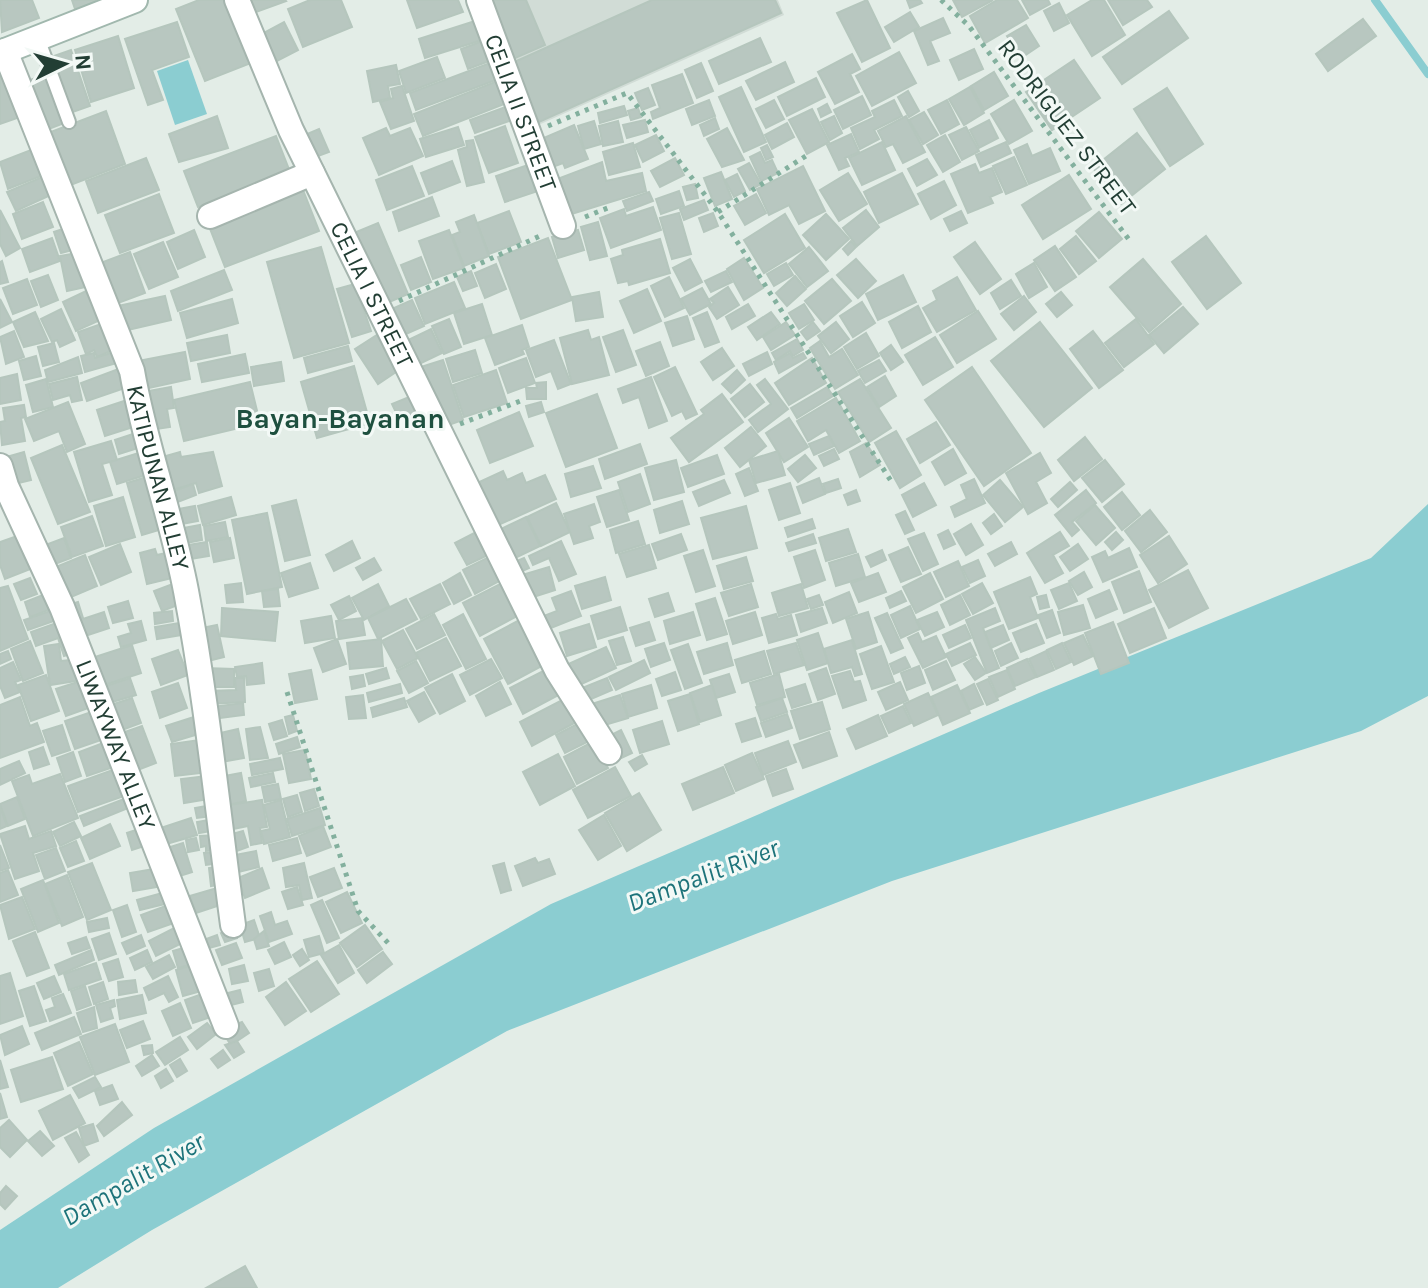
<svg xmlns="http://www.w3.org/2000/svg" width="1428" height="1288" font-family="Karla,sans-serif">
	<rect width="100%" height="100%" fill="#e3ede7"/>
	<polygon fill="#d1dcd6" points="484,0 778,0 784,15 534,127"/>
	<g fill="#8bcdd1">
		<polygon points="188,60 207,114 175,125 157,71"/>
		<polygon points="1428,504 1428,696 1361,731 892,881 507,1031 152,1230 58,1288 0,1288 0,1230 154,1128 551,904 1039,693 1371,558"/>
	</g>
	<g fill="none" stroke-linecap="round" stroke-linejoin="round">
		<polyline stroke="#8bcdd1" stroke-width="8" points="1375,0 1428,74"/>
	</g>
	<g fill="#b8c7c0" stroke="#b5c6bd" stroke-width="2">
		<polygon points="0,0 32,0 39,18 2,32"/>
		<polygon points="72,0 95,0 95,2 75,9"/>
		<polygon points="199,0 227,0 251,63 205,81 176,9"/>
		<polygon points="243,0 285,0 286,1 248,15"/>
		<polygon points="310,0 341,0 352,27 303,47 288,9"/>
		<polygon points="407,0 458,0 463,12 417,28"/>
		<polygon points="488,0 526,0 545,45 513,59"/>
		<polygon points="652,0 775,0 781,13 539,122 512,63"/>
		<polygon points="867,0 890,48 862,62 837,13"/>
		<polygon points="907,0 920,0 922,3 910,8"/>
		<polygon points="953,0 993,0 962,17"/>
		<polygon points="997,0 1017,0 1028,18 985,43 970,16"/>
		<polygon points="1022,0 1048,0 1050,4 1030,15"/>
		<polygon points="1092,0 1104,0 1125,35 1092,56 1067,15"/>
		<polygon points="1108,0 1147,0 1152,7 1123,25"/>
		<polygon points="1059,3 1069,23 1054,31 1044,11"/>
		<polygon points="1169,11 1188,38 1122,84 1103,57"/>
		<polygon points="910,12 919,27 894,42 885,27"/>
		<polygon points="943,18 950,33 930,41 939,61 928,65 914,31"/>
		<polygon points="1363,19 1376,36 1328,71 1316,54"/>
		<polygon points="475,21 482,40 425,58 419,39"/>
		<polygon points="177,22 189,57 152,70 163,100 148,105 125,39"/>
		<polygon points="284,22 298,50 277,61 262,34"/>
		<polygon points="1026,25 1039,46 1021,58 1007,36"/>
		<polygon points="118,36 134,88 91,102 75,50"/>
		<polygon points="760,38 771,62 719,84 709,61"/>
		<polygon points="488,39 495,59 468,69 461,49"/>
		<polygon points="974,49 983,69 959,80 950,60"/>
		<polygon points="71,50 90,106 67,114 48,58"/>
		<polygon points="899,52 916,83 872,106 856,76"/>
		<polygon points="852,54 860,69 850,74 859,92 835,104 818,72"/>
		<polygon points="437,57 445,78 406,93 399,71"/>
		<polygon points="498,60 504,77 416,110 410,93"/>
		<polygon points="1074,60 1100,98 1052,130 1026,92"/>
		<polygon points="785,62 794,82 756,100 746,81"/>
		<polygon points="701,63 713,91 697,98 685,70"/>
		<polygon points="396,65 400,84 388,86 390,98 373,102 367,71"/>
		<polygon points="9,68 26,115 0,124 0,71"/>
		<polygon points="994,72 1008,96 984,110 971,86"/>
		<polygon points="49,73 67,122 41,132 22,83"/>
		<polygon points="682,74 693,103 653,119 651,112 660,108 652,85"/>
		<polygon points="505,78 514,100 423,136 414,114"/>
		<polygon points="816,78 825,97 787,116 778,97"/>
		<polygon points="402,86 414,121 391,129 380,102 393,98 391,89"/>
		<polygon points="741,87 766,142 744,152 719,97"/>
		<polygon points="970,87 984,113 964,125 949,99"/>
		<polygon points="648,88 655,105 642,110 635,93"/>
		<polygon points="1167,88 1203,144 1170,166 1134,109"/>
		<polygon points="908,91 919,111 909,117 898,97"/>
		<polygon points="862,96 871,115 843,129 834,110"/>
		<polygon points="709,100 715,116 692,125 686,109"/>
		<polygon points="774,100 784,119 766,128 756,109"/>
		<polygon points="894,100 902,116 874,130 879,139 860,149 851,128 875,117 872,111"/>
		<polygon points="947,100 959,124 941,134 928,110"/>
		<polygon points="1014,100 1032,131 1009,144 991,114"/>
		<polygon points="827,104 831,112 821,117 818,109"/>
		<polygon points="508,106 512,120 475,133 470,120"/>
		<polygon points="624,106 627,115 600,123 598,113"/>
		<polygon points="638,108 641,117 631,120 628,111"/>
		<polygon points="812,109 829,142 807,154 789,120"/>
		<polygon points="106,111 125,164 68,186 48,133"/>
		<polygon points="924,112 938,135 923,144 909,120"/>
		<polygon points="217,116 228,148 179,162 169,134"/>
		<polygon points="834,116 842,133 830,140 821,122"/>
		<polygon points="906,116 925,152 903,163 893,144 886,147 878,131"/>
		<polygon points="715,118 719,129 704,136 700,125"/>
		<polygon points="645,120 648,132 627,138 623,125"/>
		<polygon points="989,120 998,138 979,148 970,130"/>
		<polygon points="594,121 601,144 584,149 578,126"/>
		<polygon points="618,121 623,142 603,146 599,126"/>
		<polygon points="787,123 794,137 772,149 765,135"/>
		<polygon points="574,125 588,159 565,168 563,163 550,168 539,140"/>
		<polygon points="505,126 518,163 489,173 475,137"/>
		<polygon points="458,127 464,145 426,157 420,139"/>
		<polygon points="966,127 979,151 962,160 949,135"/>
		<polygon points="386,128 390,136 410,128 423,156 379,175 363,138"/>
		<polygon points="727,128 744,160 722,167 707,139"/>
		<polygon points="319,129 329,152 310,159 300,137"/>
		<polygon points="1137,133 1165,169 1121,204 1093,168"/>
		<polygon points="851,134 859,152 845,158 849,166 839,170 827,145"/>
		<polygon points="656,135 664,151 643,162 635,145"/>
		<polygon points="945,135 960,162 943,172 927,145"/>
		<polygon points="276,136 290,172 198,207 184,171"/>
		<polygon points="473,140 484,182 467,186 458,150 467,147 466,141"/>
		<polygon points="882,142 895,170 862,185 849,158"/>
		<polygon points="1006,142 1011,153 981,167 976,155"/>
		<polygon points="633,143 640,167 609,175 603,152"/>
		<polygon points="1027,144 1032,156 1050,148 1060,171 1029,184 1014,150"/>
		<polygon points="767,145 773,157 766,160 761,148"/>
		<polygon points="31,150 41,176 8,189 0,162"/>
		<polygon points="760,152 765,163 772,160 778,173 761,181 750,157"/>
		<polygon points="1014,157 1027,185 1006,194 993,166"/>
		<polygon points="146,158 159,190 98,213 86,181"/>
		<polygon points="675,158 684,175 660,187 651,171"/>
		<polygon points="927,159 937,175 917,186 908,169"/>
		<polygon points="452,161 460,182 429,194 421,173"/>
		<polygon points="602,162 606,181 642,173 646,191 565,216 552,181"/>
		<polygon points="749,163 761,184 750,190 738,169"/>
		<polygon points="975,164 979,173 992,168 1002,192 990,197 993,203 968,213 951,174"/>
		<polygon points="528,165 538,191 505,202 496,176"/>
		<polygon points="412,166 424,196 387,210 376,180"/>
		<polygon points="803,166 825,211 799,224 789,205 769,215 757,189"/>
		<polygon points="721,172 732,199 715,206 704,178"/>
		<polygon points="848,173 867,204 839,221 820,190"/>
		<polygon points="902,173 918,204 879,223 864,192"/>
		<polygon points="737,174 745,191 734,197 725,180"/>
		<polygon points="47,175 55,193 16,211 7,192"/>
		<polygon points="1069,175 1091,209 1043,239 1022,205"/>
		<polygon points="944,181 956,205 931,219 918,194"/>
		<polygon points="695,184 698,198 687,200 683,187"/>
		<polygon points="303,190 319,231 225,267 209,226"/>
		<polygon points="679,191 684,206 661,214 656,199"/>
		<polygon points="649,192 653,201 627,211 623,201"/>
		<polygon points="159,194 174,233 120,253 105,215"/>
		<polygon points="756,194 766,213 745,225 734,206"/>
		<polygon points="432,197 439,216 399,231 393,212"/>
		<polygon points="704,200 708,210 684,220 680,209"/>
		<polygon points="43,202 53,227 22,239 13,214"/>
		<polygon points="653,207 661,230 611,248 600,218 624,209 626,216"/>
		<polygon points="0,210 20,248 6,256 0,244"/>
		<polygon points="866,210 879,227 857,246 843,228"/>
		<polygon points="509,211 521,242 489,254 477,223"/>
		<polygon points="961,211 967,223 950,231 944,219"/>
		<polygon points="1099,212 1122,239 1099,258 1076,231"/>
		<polygon points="679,213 691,254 672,259 660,218"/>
		<polygon points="713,213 718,226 704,232 699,218"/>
		<polygon points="785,214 805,248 764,273 744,240"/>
		<polygon points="826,214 849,239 826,260 803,235"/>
		<polygon points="474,215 489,256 464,266 452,235 460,232 456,222"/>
		<polygon points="598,222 607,256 590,260 581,227"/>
		<polygon points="378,223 408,294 380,306 349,235"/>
		<polygon points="69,227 76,249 61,253 54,232"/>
		<polygon points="194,230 205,257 178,269 167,242"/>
		<polygon points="449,230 464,268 433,279 419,241"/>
		<polygon points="578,230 584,250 558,258 552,237"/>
		<polygon points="1076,236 1096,261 1079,274 1060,249"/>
		<polygon points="1206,236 1241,283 1207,309 1172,262"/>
		<polygon points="52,238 60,261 30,272 22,249"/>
		<polygon points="548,238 572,300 521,319 498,257"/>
		<polygon points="660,239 670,273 629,285 628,281 618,283 611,259 623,255 622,250"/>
		<polygon points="851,241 856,247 848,255 843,249"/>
		<polygon points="163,242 178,277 149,289 134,254"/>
		<polygon points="975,242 1001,279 980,294 954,257"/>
		<polygon points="1055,246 1076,277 1055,291 1034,260"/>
		<polygon points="321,247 349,343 294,358 267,262"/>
		<polygon points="809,247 828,271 807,287 789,264"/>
		<polygon points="83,252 90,286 67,291 60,256"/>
		<polygon points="130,252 145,293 110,306 95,265"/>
		<polygon points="421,257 431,282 411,290 401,265"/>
		<polygon points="744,258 763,288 744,300 727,269"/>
		<polygon points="690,259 702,282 685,291 673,268"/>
		<polygon points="856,259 876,281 858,298 837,275"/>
		<polygon points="1143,259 1181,304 1149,332 1110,287"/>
		<polygon points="2,261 8,282 0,284 0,262"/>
		<polygon points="786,263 793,275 774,286 767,274"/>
		<polygon points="1034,263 1047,287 1029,298 1016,274"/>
		<polygon points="496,264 506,289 485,298 475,273"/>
		<polygon points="224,270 232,290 178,311 171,291"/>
		<polygon points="471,271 477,286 463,291 457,277"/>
		<polygon points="726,271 732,282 711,292 705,281"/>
		<polygon points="48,275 58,300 41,307 31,281"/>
		<polygon points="903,275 916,302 878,320 866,294"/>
		<polygon points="795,276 806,289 787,306 776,293"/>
		<polygon points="669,277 684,308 665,317 651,286"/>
		<polygon points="957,277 976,310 937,332 923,308 937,300 933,291"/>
		<polygon points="27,279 37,305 13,314 3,288"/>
		<polygon points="832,279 851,301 824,324 805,301"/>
		<polygon points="1011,280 1021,296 1000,309 991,293"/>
		<polygon points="454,282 465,308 425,324 415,298"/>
		<polygon points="355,284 371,331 352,337 337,289"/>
		<polygon points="728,287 739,305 717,319 709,307 714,303 710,299"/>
		<polygon points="702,288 711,304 690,315 681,299"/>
		<polygon points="647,289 661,321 634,333 620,301"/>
		<polygon points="86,291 100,320 76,331 63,302"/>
		<polygon points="599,292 603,317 576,321 572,297"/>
		<polygon points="1061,292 1072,305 1057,317 1046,304"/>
		<polygon points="165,296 171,320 119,332 113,307"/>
		<polygon points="1024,296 1036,312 1014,330 1001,314"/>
		<polygon points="0,299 12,322 0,328"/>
		<polygon points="232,299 238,323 187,338 180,313"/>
		<polygon points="412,300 424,326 397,338 385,312"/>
		<polygon points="862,302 875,323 853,337 840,316"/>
		<polygon points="482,304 492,335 464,344 454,313"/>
		<polygon points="748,304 755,316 732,329 726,317"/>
		<polygon points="804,304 814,320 799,329 789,313"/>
		<polygon points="918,306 931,332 902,348 889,322"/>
		<polygon points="1183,307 1198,324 1164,353 1149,335"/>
		<polygon points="61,309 75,340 60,347 57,340 52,342 41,319"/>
		<polygon points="978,311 996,339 957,363 940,335"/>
		<polygon points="35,312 48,341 24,347 13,322"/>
		<polygon points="707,312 719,342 705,347 693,318"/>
		<polygon points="771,312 780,324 757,340 748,327"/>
		<polygon points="687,316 694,339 673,346 665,323"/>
		<polygon points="449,319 461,347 444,354 432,326"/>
		<polygon points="1136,319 1154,344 1124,367 1105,343"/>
		<polygon points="786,322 795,335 771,350 763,337"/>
		<polygon points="813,322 820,331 807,340 801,332"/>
		<polygon points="836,322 849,339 831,353 818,336"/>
		<polygon points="1040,322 1092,388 1044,427 991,361"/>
		<polygon points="104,323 113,350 97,357 94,350 86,354 78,332"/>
		<polygon points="522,325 529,347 522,350 524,354 495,365 485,338"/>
		<polygon points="431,329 442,353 413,367 402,343"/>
		<polygon points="588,330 591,340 599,337 609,375 572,384 560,338"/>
		<polygon points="623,330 636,365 616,372 603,337"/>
		<polygon points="14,331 24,357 6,364 0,337"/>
		<polygon points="1093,331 1123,370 1099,388 1070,349"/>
		<polygon points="866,333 879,356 857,369 844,347"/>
		<polygon points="227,335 230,353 191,361 187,343"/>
		<polygon points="377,335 399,370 378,384 355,349"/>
		<polygon points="935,337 953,367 923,385 905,355"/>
		<polygon points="797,339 803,350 793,356 790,351 776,360 772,353"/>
		<polygon points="554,340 571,384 558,389 551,371 536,377 526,350"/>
		<polygon points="820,341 829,357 842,349 858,375 835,389 810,348"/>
		<polygon points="660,342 669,366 646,376 636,351"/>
		<polygon points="54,343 59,362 43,366 38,347"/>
		<polygon points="891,345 903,362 891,370 880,353"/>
		<polygon points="348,346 352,361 308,373 304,358"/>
		<polygon points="722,348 734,366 713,380 701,362"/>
		<polygon points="475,350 482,373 453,382 446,359"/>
		<polygon points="117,351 120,362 85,372 81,356 94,353 95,358"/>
		<polygon points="185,352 190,379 144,389 138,361"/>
		<polygon points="767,352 772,364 749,376 743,364"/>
		<polygon points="790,353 793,358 803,353 806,358 779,373 774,362"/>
		<polygon points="245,354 249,373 202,382 198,364"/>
		<polygon points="36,356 41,376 24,380 19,361"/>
		<polygon points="78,357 82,373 48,382 45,370"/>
		<polygon points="526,358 535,383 508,393 499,368"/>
		<polygon points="812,358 826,383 789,405 775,383"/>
		<polygon points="443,360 463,420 440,428 418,368"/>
		<polygon points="879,360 886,371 865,383 858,371"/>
		<polygon points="281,362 284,381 254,386 251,367"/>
		<polygon points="354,366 370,423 317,438 301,382"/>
		<polygon points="675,367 697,414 686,419 682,411 672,416 654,377"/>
		<polygon points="972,367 1031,453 984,486 925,400"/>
		<polygon points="121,368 128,387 87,401 81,383"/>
		<polygon points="496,370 507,403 464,417 453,385"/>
		<polygon points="737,370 745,380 731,393 722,384"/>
		<polygon points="17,374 21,400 0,404 0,378"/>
		<polygon points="885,376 896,396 879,407 867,387"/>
		<polygon points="77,377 82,400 72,402 70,395 53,400 49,384"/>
		<polygon points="651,377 667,421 649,428 639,397 623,403 618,389"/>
		<polygon points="46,379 53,407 33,412 26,385"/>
		<polygon points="765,379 788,409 758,432 749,420 771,404 757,385"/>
		<polygon points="860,379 891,428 869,442 838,392"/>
		<polygon points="250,382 260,423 184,441 174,400"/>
		<polygon points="546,382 546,399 527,399 526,388 537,388 536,383"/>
		<polygon points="750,384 764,402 745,417 731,399"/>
		<polygon points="171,387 174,408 167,409 170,427 149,430 143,392"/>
		<polygon points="827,387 833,396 797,418 791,408"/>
		<polygon points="597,394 617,448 566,467 546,413"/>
		<polygon points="722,394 743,422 689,462 671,438 704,414 701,410"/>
		<polygon points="414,395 423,415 402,425 392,404"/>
		<polygon points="836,398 860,441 839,453 826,430 808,441 797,421"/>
		<polygon points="127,400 136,426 105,436 97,410"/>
		<polygon points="68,402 85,444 67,452 59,431 34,441 25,419"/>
		<polygon points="541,402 544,412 529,417 526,406"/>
		<polygon points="24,405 26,417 21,418 25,441 2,445 0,422 5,421 3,408"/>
		<polygon points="519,412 533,446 490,463 477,430"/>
		<polygon points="789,418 808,447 784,462 766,433"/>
		<polygon points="936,422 950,445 920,463 907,439"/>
		<polygon points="751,427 766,446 740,467 725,448"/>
		<polygon points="896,431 921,475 900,488 875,443"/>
		<polygon points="139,432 144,446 119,454 115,440"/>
		<polygon points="829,436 834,446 814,455 809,444"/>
		<polygon points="1085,437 1102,459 1074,481 1058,460"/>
		<polygon points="111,441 117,460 102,464 112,495 89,502 74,452"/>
		<polygon points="866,443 880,465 860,477 850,452"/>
		<polygon points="640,444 647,464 605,479 599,459"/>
		<polygon points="62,445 90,512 58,524 31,458"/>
		<polygon points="834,449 839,459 824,466 819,456"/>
		<polygon points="953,449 966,473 945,485 932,462"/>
		<polygon points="145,451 152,473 117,484 110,462"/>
		<polygon points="778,451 785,475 756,483 749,460"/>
		<polygon points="24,452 31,480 10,485 3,458"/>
		<polygon points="180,452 181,457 213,452 222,486 199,493 196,483 169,491 159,458"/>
		<polygon points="1040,453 1051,473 1036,482 1047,503 1028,514 1006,473"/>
		<polygon points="717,455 724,474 688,487 681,468"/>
		<polygon points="805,455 816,468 798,482 788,469"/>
		<polygon points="676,460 684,492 654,500 645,468"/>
		<polygon points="1105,460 1124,484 1102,502 1082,478"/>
		<polygon points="593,466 601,488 571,497 565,474"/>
		<polygon points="749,468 758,491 745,496 736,474"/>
		<polygon points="503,471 507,480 522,473 526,483 545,475 556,499 494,527 475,484"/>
		<polygon points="156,474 172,526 142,535 127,483"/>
		<polygon points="640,474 650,504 628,512 618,482"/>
		<polygon points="819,478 825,494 803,503 797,487"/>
		<polygon points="838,479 841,488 826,493 823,484"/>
		<polygon points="974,479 985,503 955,517 951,507 967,499 961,485"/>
		<polygon points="724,480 730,493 699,506 693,492"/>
		<polygon points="1000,480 1023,507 1005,522 983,495"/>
		<polygon points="1070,482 1077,490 1058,507 1051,499"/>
		<polygon points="790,483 800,513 779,520 769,490"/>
		<polygon points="924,483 936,505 913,517 902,495"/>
		<polygon points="193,484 196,495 170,505 166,494"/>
		<polygon points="619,490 629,520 607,527 597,497"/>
		<polygon points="856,490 860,501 848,505 844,495"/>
		<polygon points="1086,490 1096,503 1072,522 1079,530 1072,536 1055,515"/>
		<polygon points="1122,492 1140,515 1122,530 1104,507"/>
		<polygon points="123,497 135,537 106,546 94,506"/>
		<polygon points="231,497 236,515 203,525 198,506"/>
		<polygon points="296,500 310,555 285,561 272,506"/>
		<polygon points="682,501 689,524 660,533 654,510"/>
		<polygon points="556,503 570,532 541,546 527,517"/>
		<polygon points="594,504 600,522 589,526 593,538 574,544 564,514"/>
		<polygon points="1095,505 1115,528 1096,545 1076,521"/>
		<polygon points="195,506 198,521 176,525 173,510"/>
		<polygon points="746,506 757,548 713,559 701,518"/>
		<polygon points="1150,510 1167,532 1141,552 1125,531"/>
		<polygon points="905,511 914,530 905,534 896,515"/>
		<polygon points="267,513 282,587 247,594 232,520"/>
		<polygon points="994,514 1002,526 991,534 983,523"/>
		<polygon points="92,516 103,546 72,557 61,527"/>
		<polygon points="526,517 540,546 511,560 497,531"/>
		<polygon points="812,519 815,528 788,537 785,528"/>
		<polygon points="638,521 645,544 616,553 610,530"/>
		<polygon points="225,522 228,537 206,541 204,526"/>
		<polygon points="971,524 983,545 966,555 954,534"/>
		<polygon points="200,525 202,540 181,544 178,529"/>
		<polygon points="848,529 856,552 826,561 819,538"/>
		<polygon points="948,530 955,544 944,549 938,535"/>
		<polygon points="476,532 488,555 467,565 455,543"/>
		<polygon points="1060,532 1069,546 1053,555 1063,573 1045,583 1027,553"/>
		<polygon points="1116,532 1123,540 1112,550 1105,542"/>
		<polygon points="924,533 938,564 923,571 908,539"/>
		<polygon points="681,534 687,550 658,560 652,544"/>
		<polygon points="813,534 816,543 789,551 786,543"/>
		<polygon points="20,535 33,568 5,579 0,565 0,542"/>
		<polygon points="1169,536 1187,564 1158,583 1140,555"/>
		<polygon points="64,538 71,558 47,567 40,547"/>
		<polygon points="230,538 234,558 214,562 210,542"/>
		<polygon points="352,541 360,558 334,571 326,555"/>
		<polygon points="561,541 576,574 559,581 549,558 533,565 529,556"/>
		<polygon points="207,542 209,556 184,560 182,546"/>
		<polygon points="1011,542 1017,554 995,566 988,554"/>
		<polygon points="120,544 131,572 101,585 89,557"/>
		<polygon points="1078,544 1088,559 1070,571 1060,557"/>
		<polygon points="649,545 656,568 627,577 619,554"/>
		<polygon points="908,547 921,574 901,582 889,555"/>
		<polygon points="1129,548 1137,567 1103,582 1092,557 1105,551 1108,558"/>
		<polygon points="155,549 157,555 166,553 172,578 147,584 140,553"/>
		<polygon points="703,550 715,586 696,592 684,556"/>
		<polygon points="815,550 825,580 804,588 794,557"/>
		<polygon points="882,550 886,560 871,567 866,557"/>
		<polygon points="858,554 865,577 836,586 829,563"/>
		<polygon points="85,555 97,586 64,600 51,569"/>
		<polygon points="489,557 501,580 475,594 463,570"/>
		<polygon points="746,557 753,581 724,589 717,566"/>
		<polygon points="374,558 381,570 363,580 356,568"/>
		<polygon points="524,558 529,568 516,574 512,563"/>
		<polygon points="978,560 985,576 970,583 962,567"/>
		<polygon points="958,561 969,586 946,597 934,572"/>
		<polygon points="310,563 318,588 289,597 281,573"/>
		<polygon points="549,567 555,590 527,599 519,576"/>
		<polygon points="1188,570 1208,608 1169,628 1149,590"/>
		<polygon points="1139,571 1151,602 1124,613 1112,582"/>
		<polygon points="1084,572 1092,587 1078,595 1069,581"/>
		<polygon points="460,573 471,595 454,604 443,583"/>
		<polygon points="878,573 886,592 859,602 851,583"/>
		<polygon points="930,573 943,599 916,613 903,587"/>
		<polygon points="605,577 611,600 582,609 575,586"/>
		<polygon points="1030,577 1037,594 1030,597 1038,618 1009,629 994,592"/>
		<polygon points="30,578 37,594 21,600 14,584"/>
		<polygon points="178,582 186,602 162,611 154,591"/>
		<polygon points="504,582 521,614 480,636 463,603"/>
		<polygon points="241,583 243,602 227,603 225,585"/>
		<polygon points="982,583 993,603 973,614 962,594"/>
		<polygon points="1069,583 1077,601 1059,609 1051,590"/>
		<polygon points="378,584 389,606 364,620 352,598"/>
		<polygon points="440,584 450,604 421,619 410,599"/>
		<polygon points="751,584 758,607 729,616 721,593"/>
		<polygon points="801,584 808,608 779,616 772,593"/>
		<polygon points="8,586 28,639 0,651 0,588"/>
		<polygon points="278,589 280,606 264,607 262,591"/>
		<polygon points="1109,590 1117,609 1096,618 1088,599"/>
		<polygon points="53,591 59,606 30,617 25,602"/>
		<polygon points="571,591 581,616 546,630 541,617 557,611 552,598"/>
		<polygon points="901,591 906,601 890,608 886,598"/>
		<polygon points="849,592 857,613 833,623 825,602"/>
		<polygon points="668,593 674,611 655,617 649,599"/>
		<polygon points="819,595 823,605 811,609 807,599"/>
		<polygon points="960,595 970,615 950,625 941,605"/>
		<polygon points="1046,595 1049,607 1040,609 1037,597"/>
		<polygon points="349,596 356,611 339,620 331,605"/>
		<polygon points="715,598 727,634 707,640 696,604"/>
		<polygon points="406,599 417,619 378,639 368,618"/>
		<polygon points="128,601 133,618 113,623 108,607"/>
		<polygon points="78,602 83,618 70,621 65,606"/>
		<polygon points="1083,605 1090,628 1064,635 1058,612"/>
		<polygon points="910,606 920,629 901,638 891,615"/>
		<polygon points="620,607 627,630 598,639 591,616"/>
		<polygon points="59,608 62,618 28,630 24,620"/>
		<polygon points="222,608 278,612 275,641 221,636"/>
		<polygon points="822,608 827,623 801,632 796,615"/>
		<polygon points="995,608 1000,621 983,628 999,668 987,673 966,620"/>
		<polygon points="1154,608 1166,638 1130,653 1118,624"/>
		<polygon points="1052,610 1060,633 1047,638 1038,615"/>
		<polygon points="172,611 173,621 155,624 154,613"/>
		<polygon points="104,612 109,628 76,639 71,623"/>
		<polygon points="693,612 700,635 670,644 664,621"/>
		<polygon points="755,612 762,635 733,644 726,621"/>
		<polygon points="868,612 877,642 856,649 846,619"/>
		<polygon points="937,612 944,627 925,636 917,620"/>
		<polygon points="887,613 903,648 891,653 875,618"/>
		<polygon points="434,614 445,635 417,649 406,629"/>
		<polygon points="463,614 486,659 466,669 443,625"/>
		<polygon points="776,614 778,619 791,615 797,635 769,643 762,618"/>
		<polygon points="331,616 335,638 305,643 301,621"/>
		<polygon points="525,617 549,662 508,684 484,639"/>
		<polygon points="362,618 365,635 339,639 336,621"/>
		<polygon points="62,621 67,635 36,646 31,632"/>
		<polygon points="141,621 146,640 121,647 118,637 131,633 128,624"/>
		<polygon points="649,622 655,640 636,646 630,628"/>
		<polygon points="1113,622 1129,663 1101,674 1085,633"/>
		<polygon points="180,623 182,635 157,639 155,627"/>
		<polygon points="589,624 596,647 567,656 560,633"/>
		<polygon points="1036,624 1044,643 1021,652 1013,633"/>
		<polygon points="217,625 224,657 204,662 197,629"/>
		<polygon points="965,625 971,638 949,648 943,635"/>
		<polygon points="1003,625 1009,640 991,648 985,632"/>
		<polygon points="403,630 418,658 397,669 382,641"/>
		<polygon points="818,633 828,663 807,670 797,640"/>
		<polygon points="918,633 922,642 936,636 946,657 923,668 908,638"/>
		<polygon points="67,635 77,652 64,656 58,638"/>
		<polygon points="1083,635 1093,656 1074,665 1064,643"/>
		<polygon points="623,637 631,661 617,665 609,641"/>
		<polygon points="446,638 461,666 430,681 416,653"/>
		<polygon points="337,639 346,664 323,672 314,648"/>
		<polygon points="381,639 383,666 350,669 347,643"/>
		<polygon points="852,640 862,674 855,676 852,667 831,673 824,649"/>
		<polygon points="30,641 43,673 23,681 11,649"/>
		<polygon points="664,643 670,660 651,667 645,649"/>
		<polygon points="727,643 733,665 704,674 697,652"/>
		<polygon points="796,643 804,665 774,674 767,651"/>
		<polygon points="970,643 976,655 952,666 946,654"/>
		<polygon points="1011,643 1018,658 1001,666 995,651"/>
		<polygon points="1062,643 1071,662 1056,669 1047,650"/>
		<polygon points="59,644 61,661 79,659 83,680 50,685 44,646"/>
		<polygon points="688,644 702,683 685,689 671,650"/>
		<polygon points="132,645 141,673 95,688 86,660"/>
		<polygon points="881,646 894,682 872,689 860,654"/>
		<polygon points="606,647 616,668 573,688 564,666"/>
		<polygon points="178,650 188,675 161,685 152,659"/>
		<polygon points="8,651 11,659 0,664 0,654"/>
		<polygon points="764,651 771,674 742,683 735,660"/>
		<polygon points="1046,651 1054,670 1037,677 1029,659"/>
		<polygon points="905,657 910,667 894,674 890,664"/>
		<polygon points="975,657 986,673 975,680 964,664"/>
		<polygon points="491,659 502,678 470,695 460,675"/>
		<polygon points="1027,659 1036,677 1015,686 1007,668"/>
		<polygon points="644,660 650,673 616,690 609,677"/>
		<polygon points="416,661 428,683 409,693 397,671"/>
		<polygon points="946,661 955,680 933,690 925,670"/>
		<polygon points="13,662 21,680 15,682 20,692 5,698 0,686 0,668"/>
		<polygon points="262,663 264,683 247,685 246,676 237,677 235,667"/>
		<polygon points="919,666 925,683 907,690 901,673"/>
		<polygon points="551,667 564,692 523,714 510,688"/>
		<polygon points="204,668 234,669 234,687 204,687"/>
		<polygon points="386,668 389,678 369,684 366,674"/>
		<polygon points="826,668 835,694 818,700 809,674"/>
		<polygon points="311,670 317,699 295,703 289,674"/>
		<polygon points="1007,670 1015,689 998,697 989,677"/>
		<polygon points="850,671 854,682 860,681 866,700 843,708 832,676"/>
		<polygon points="675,672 681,690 662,696 656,679"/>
		<polygon points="452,674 465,701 440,714 425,688"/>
		<polygon points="729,674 735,692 716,698 710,680"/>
		<polygon points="779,674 785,697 757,705 750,683"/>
		<polygon points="46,675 59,711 31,721 18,685"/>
		<polygon points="363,675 365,686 352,689 350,677"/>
		<polygon points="130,678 136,695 102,705 97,689"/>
		<polygon points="235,678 244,678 245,702 209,704 209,691 236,690"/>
		<polygon points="607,678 612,690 582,703 577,690"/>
		<polygon points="87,679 97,705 66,716 56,689"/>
		<polygon points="988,679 998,700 987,705 977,684"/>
		<polygon points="500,682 511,704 486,716 476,696"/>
		<polygon points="900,682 908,700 886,710 878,692"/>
		<polygon points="178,683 187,708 160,718 152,692"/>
		<polygon points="400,684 402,693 369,702 367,693"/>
		<polygon points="805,684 811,702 792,708 786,690"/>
		<polygon points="974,684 983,704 969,710 961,691"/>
		<polygon points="651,685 657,708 628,717 622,694"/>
		<polygon points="712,685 721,715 700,722 690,693"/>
		<polygon points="957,685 970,713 943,725 931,697"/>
		<polygon points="424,692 435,713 419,722 407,701"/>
		<polygon points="928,693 938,715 914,726 904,704"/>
		<polygon points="690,694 699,724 678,731 668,701"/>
		<polygon points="363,695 366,718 349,719 346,697"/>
		<polygon points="620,695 628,718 598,727 592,704"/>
		<polygon points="20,697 30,726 37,723 44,742 0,758 0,705"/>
		<polygon points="132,698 141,723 114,733 105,707"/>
		<polygon points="404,698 407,707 373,717 371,708"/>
		<polygon points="566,698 578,721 532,746 520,722"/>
		<polygon points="782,698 787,712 761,721 756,707"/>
		<polygon points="822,702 830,729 800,739 791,711"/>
		<polygon points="243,703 244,715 213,719 211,707"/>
		<polygon points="903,706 911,723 889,733 881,716"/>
		<polygon points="100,709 110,737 75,749 65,721"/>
		<polygon points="787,714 792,728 766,737 761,723"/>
		<polygon points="200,715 205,732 172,742 166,726"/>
		<polygon points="293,715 297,731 289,734 285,717"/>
		<polygon points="878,715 887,736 856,749 847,729"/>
		<polygon points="755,718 761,736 742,742 736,724"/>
		<polygon points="282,720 287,736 274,740 269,724"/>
		<polygon points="662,721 669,744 640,753 633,730"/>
		<polygon points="581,722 591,740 565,753 556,735"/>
		<polygon points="62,725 70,750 52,756 43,731"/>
		<polygon points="142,726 156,763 130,773 116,735"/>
		<polygon points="260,727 268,758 250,760 246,729"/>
		<polygon points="238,729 244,758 221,762 216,734"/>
		<polygon points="621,730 632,753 615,761 605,738"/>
		<polygon points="829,732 837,756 803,768 794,745"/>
		<polygon points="297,737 300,747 279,754 276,744"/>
		<polygon points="111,740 119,765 87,776 79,752"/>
		<polygon points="199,740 210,772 175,776 171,744"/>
		<polygon points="594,741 608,768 577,784 564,757"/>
		<polygon points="788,741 796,762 763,775 755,753"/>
		<polygon points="43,747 49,764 34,769 29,752"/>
		<polygon points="305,750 311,779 289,783 283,754"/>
		<polygon points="73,752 81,776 65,782 57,758"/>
		<polygon points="752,753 764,779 736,791 725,765"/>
		<polygon points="558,754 575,786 540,805 523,772"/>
		<polygon points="642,755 647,764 635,771 629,762"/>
		<polygon points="280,758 283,769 252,775 250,764"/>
		<polygon points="19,761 25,773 0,785 0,769"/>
		<polygon points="121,767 130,794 78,812 68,786"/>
		<polygon points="615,767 631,796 588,818 573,790"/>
		<polygon points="723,767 734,793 693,810 682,784"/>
		<polygon points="786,769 793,789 773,796 766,776"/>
		<polygon points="241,773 246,801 224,806 219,777"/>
		<polygon points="273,773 275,782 251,787 249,778"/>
		<polygon points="60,774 78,818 33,836 12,781 29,775 32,784"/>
		<polygon points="206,776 209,799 184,803 181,779"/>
		<polygon points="278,784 281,799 265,802 262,787"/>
		<polygon points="314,789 319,806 305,811 300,793"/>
		<polygon points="639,793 661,830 627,851 605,813"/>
		<polygon points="297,795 302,812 288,817 283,799"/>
		<polygon points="17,797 25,819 8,826 0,804"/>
		<polygon points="129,797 133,806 84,826 80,816"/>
		<polygon points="262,800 267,827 260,828 262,843 251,845 248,826 233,829 229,805"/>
		<polygon points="281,800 290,837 264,844 261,831 270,829 264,805"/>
		<polygon points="212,805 213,816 197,818 195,808"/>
		<polygon points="0,807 7,826 0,829"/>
		<polygon points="320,808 325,825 292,836 287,819"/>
		<polygon points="604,815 621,846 598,860 579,830"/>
		<polygon points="191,818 197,835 163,845 158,829"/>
		<polygon points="215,819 217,830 199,833 197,822"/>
		<polygon points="74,822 81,836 60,846 53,832"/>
		<polygon points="110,824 120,846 90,859 81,838"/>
		<polygon points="25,826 29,839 51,831 56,846 33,853 39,871 15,879 0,834"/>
		<polygon points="323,826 331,847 307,856 299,836"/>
		<polygon points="142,828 147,845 132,850 127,833"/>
		<polygon points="243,831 248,847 234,852 229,835"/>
		<polygon points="218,835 219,850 206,851 206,846 201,847 200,836"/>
		<polygon points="196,838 199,850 188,852 186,840"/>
		<polygon points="297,838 301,853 273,861 269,845"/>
		<polygon points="76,841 84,861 68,867 60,848"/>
		<polygon points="183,843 192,872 170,879 161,850"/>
		<polygon points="0,845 9,868 0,871"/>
		<polygon points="56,848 65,871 45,879 36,855"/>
		<polygon points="256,851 259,867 234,873 230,856"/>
		<polygon points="220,852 222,863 206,865 204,853"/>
		<polygon points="535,858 538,863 549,859 555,874 523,886 515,866"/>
		<polygon points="92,863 111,910 87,920 68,872"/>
		<polygon points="304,863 312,898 302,900 299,885 286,887 283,868"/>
		<polygon points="504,863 511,890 501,893 493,866"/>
		<polygon points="222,866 224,884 211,886 209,868"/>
		<polygon points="160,868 163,886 133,891 130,873"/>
		<polygon points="262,868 269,888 245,898 238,878"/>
		<polygon points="334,868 342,888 318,897 310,877"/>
		<polygon points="8,870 18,895 0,902 0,873"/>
		<polygon points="67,875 83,917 62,926 45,884"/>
		<polygon points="43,880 59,923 38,932 21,889"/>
		<polygon points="224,886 229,902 196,913 190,896"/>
		<polygon points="297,887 303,905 288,909 282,892"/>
		<polygon points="166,892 169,903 140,910 137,900"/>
		<polygon points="347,892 362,923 341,933 326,902"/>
		<polygon points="22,897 35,929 9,939 0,905"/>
		<polygon points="322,900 339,938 327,943 311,905"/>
		<polygon points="171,904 177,922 148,932 141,915"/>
		<polygon points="127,905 136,932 122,937 113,910"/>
		<polygon points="271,912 275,925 287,921 292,934 269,942 260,916"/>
		<polygon points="107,918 109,928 89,932 87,922"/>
		<polygon points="254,920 260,938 245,942 240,925"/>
		<polygon points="180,925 188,940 156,956 149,941"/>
		<polygon points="365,925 382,949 357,967 340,943"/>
		<polygon points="234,929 237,938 225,942 221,933"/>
		<polygon points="264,931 269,946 257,949 254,939"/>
		<polygon points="35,932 49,968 27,976 13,941"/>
		<polygon points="109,933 116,954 99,960 92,939"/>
		<polygon points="141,935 145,946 127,954 122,943"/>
		<polygon points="217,935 220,945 209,948 206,939"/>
		<polygon points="319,936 324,953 309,957 304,940"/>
		<polygon points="86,937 90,948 72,954 68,943"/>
		<polygon points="284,942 291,957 275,964 268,950"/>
		<polygon points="236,943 242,958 222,965 216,950"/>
		<polygon points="339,945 354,973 338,983 321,955"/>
		<polygon points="187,947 193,964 178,968 173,951"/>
		<polygon points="302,949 309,960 300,966 293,955"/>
		<polygon points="91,950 94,960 59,975 55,965"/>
		<polygon points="147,950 152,962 135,970 130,958"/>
		<polygon points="383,952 392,964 367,983 358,970"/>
		<polygon points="169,955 175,967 153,979 146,967"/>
		<polygon points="118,959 123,977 109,981 103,964"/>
		<polygon points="317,961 339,994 311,1012 289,979"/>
		<polygon points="96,963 101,979 69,990 64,974"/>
		<polygon points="193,965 201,991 183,996 176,970"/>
		<polygon points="244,965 248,981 232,984 229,969"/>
		<polygon points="269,969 274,986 259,991 254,973"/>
		<polygon points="10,973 23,1016 0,1024 0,976"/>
		<polygon points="54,976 61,992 44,999 37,983"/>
		<polygon points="168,976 178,997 169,1002 164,993 149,1000 144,988"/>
		<polygon points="135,980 137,992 119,995 118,982"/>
		<polygon points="103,982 108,999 94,1004 89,987"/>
		<polygon points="286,982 306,1011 285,1025 266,997"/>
		<polygon points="34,986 46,1021 30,1026 19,991"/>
		<polygon points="85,986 91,1005 77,1010 71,991"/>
		<polygon points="240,990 243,1002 223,1007 220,995"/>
		<polygon points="63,994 71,1013 50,1021 46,1010 55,1007 52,998"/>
		<polygon points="202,994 211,1017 193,1023 185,1000"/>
		<polygon points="142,995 146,1013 120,1019 117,1000"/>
		<polygon points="114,1000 115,1006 110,1008 113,1018 101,1022 96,1005"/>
		<polygon points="180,1003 191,1028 173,1036 162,1011"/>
		<polygon points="94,1007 97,1028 83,1032 77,1013"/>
		<polygon points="74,1017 81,1034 42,1050 35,1033"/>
		<polygon points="143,1021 150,1039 127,1048 120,1030"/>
		<polygon points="242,1022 249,1033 231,1045 221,1030"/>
		<polygon points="207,1023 216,1034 197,1049 188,1037"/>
		<polygon points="115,1024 129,1062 95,1075 80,1037"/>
		<polygon points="22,1026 29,1044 5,1055 0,1035"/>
		<polygon points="180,1037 188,1050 165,1065 156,1052"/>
		<polygon points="237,1041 244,1052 234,1058 225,1045"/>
		<polygon points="79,1042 93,1074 68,1086 54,1053"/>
		<polygon points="152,1045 153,1053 144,1055 142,1046"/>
		<polygon points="223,1050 230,1060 218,1068 211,1059"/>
		<polygon points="152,1055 159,1066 142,1076 136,1066"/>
		<polygon points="52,1057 63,1089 21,1102 11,1070"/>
		<polygon points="180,1059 187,1071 177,1077 170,1065"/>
		<polygon points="0,1060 8,1087 0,1089"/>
		<polygon points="166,1069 173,1081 161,1088 155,1076"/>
		<polygon points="95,1077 101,1087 79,1098 73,1088"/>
		<polygon points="112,1085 118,1099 100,1105 95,1091"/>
		<polygon points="0,1093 7,1117 0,1119"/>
		<polygon points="70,1095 85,1123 53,1140 39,1111"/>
		<polygon points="122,1102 132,1115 104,1136 97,1126"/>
		<polygon points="9,1120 27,1140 10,1157 0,1147 0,1128"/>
		<polygon points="93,1124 98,1141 84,1146 79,1128"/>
		<polygon points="40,1131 54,1146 42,1156 28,1141"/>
		<polygon points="76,1132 89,1155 79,1162 65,1138"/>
		<polygon points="6,1186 17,1196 5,1209 0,1204 0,1193"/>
		<polygon points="245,1266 257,1288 206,1288"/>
	</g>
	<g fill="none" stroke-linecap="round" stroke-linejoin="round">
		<defs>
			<polyline id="service" points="38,38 69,122"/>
			<g id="minor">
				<path id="s1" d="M237 0 291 130 557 670 609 752"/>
				<path id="s2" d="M479 0 563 226"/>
				<path id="s3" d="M5 51 132 371C145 446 172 517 186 591 207 701 218 814 233 925"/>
				<polyline points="210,216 312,173"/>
				<path id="s4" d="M0 466 6 486 62 607 226 1026"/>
			</g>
			<polyline id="secondary" points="0,53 135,0"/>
		</defs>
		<use href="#service" stroke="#a5b5ae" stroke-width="16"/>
		<use href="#minor" stroke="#a5b5ae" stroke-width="28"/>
		<use href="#secondary" stroke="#a1b8ae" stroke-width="28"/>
		<g stroke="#83b09e" stroke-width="5" stroke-dasharray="4 6" stroke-linecap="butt">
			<polyline points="941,0 969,26 1130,241"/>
			<polyline points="548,126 627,93 718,212 891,481"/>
			<polyline points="718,212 809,154"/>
			<polyline points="585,217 610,207"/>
			<polyline points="399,301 542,235"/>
			<polyline points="460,424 523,400"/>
			<polyline points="287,692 358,911 390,945"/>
		</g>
		<use href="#service" stroke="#fff" stroke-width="12"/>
		<use href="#minor" stroke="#fff" stroke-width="24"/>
		<use href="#secondary" stroke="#fff" stroke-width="24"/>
	</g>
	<g text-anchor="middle" stroke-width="6" stroke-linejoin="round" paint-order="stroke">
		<g font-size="24" fill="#223e34" stroke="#f3f9f6">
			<text dy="8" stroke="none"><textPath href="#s2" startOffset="120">CELIA II STREET</textPath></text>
			<text transform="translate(1067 127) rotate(53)" y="8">RODRIGUEZ STREET</text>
			<text dy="8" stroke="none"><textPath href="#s1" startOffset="324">CELIA I STREET</textPath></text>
			<text dy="8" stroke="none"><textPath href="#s3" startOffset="454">KATIPUNAN ALLEY</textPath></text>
			<text dy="8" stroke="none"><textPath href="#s4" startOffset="302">LIWAYWAY ALLEY</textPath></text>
		</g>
		<g font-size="26" font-style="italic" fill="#1d737a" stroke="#f3f9f6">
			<text transform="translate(703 875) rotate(-21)" y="9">Dampalit River</text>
			<text transform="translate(133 1179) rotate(-30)" y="9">Dampalit River</text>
		</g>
		<g font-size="28" font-weight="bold" fill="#1e503f" stroke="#f3f9f6">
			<text x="340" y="428">Bayan-Bayanan</text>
		</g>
	</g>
	<g transform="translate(64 64) rotate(85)" stroke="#f3f9f6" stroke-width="6" paint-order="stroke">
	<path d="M0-6L14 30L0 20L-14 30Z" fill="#223e34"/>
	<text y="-12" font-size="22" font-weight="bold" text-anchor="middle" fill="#223e34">N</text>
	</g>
</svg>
